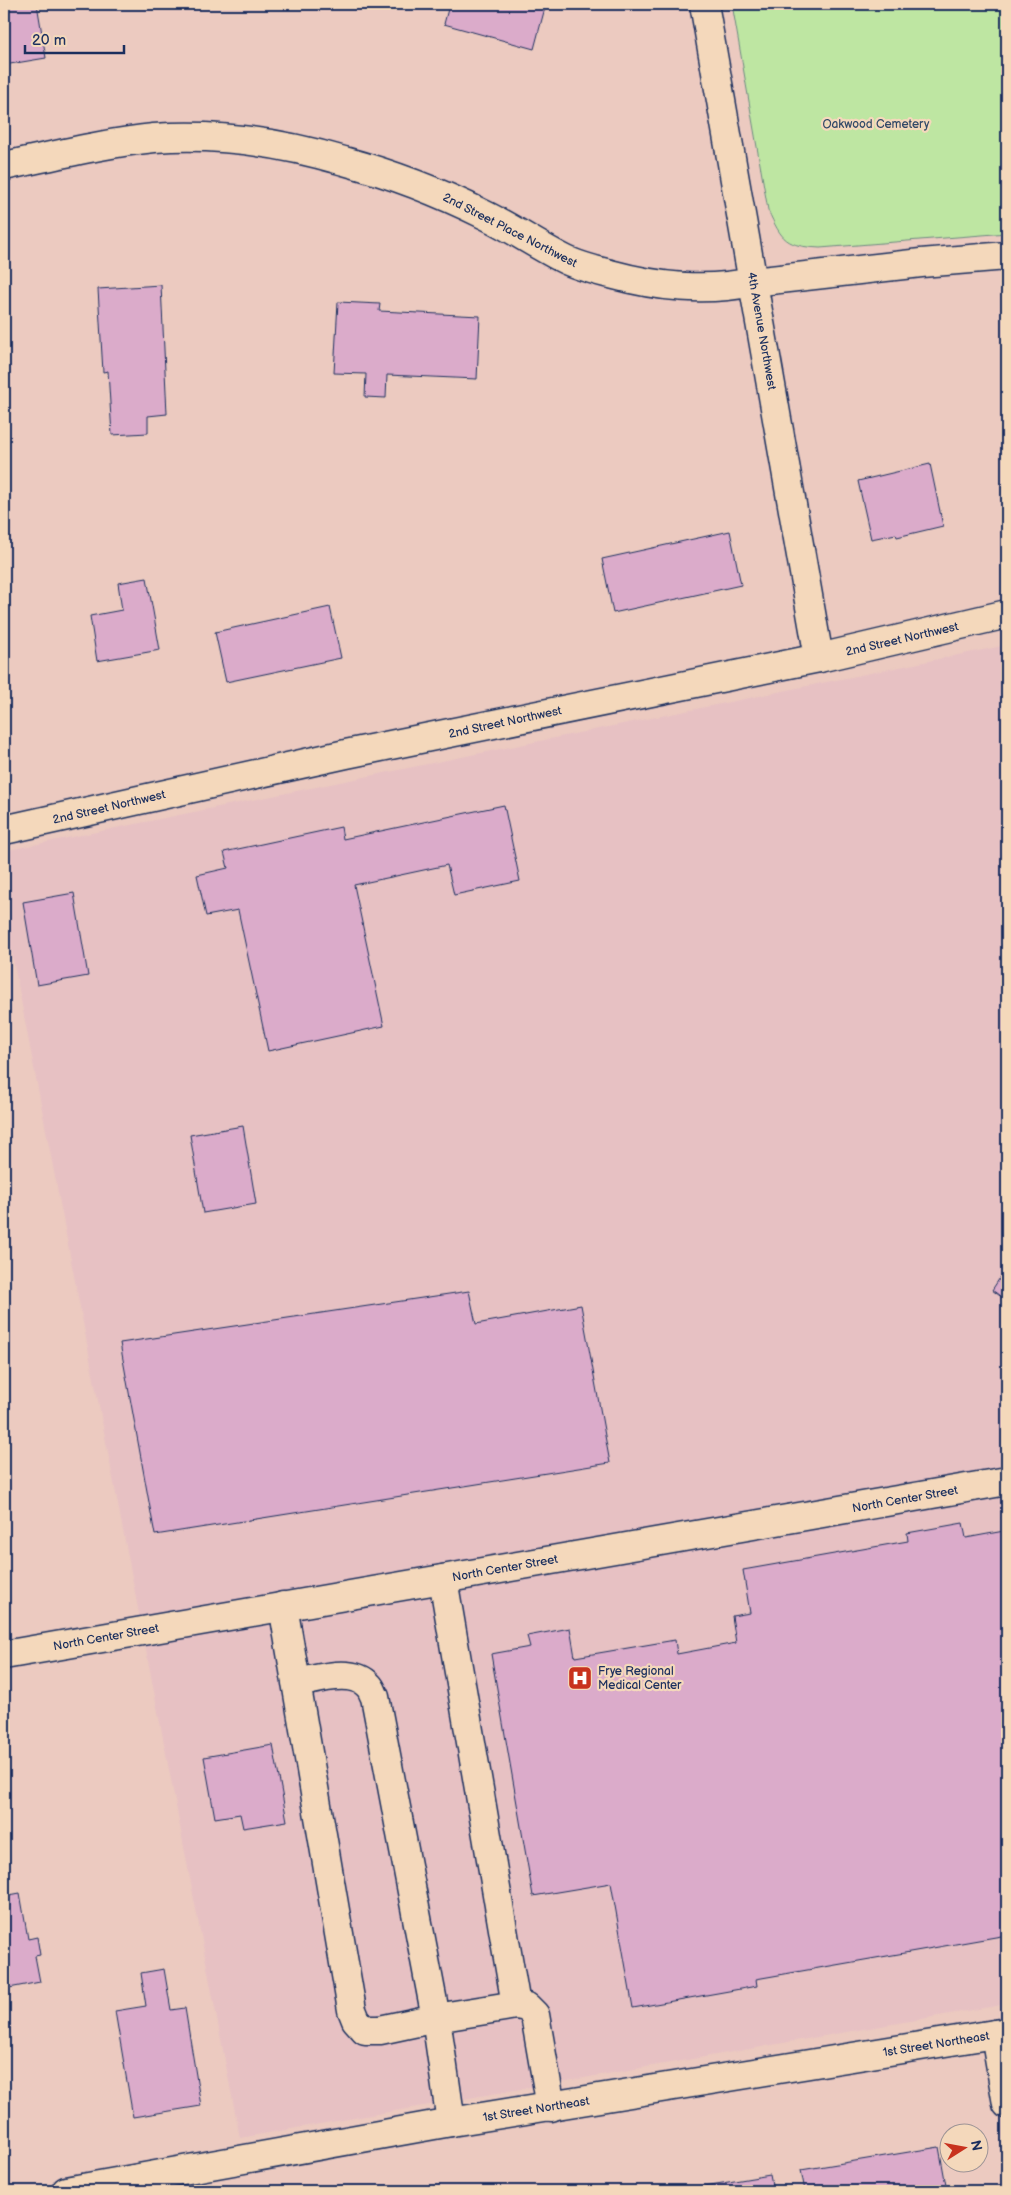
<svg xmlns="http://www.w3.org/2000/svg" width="1011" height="2195" font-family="'Balsamiq Sans',sans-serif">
	<rect width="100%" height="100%" fill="#eccac0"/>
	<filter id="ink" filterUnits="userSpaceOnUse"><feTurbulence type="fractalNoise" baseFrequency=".02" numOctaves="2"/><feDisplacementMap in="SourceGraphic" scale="10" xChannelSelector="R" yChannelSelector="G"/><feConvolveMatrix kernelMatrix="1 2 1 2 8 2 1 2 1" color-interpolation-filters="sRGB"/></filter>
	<g filter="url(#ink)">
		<polygon fill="#e7c1c3" points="1007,645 1007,2004 240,2138 4,912 4,851"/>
		<path fill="#bee6a2" stroke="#6c8a80" d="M732 4H1007V233L820 248C786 246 782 241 768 210Z"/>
		<g fill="#dbabca" stroke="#1b2f5e">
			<polygon points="4,4 37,4 46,58 4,65"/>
			<polygon points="428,4 546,4 534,49 444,24 448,9"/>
			<polygon points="161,285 167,414 148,416 148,433 112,435 108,371 103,372 98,289"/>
			<polygon points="338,302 380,304 379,311 480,316 477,379 387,375 386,398 365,397 366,374 334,373"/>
			<polygon points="930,464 943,526 897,537 896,534 871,539 858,481"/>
			<polygon points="730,531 741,585 613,613 602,559"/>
			<polygon points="147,578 160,650 97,661 90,616 122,610 118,583"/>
			<polygon points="330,607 341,658 226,682 215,632"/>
			<polygon points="504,805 520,881 454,895 447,865 354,885 384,1026 268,1051 238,910 206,916 197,875 228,868 224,852 341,827 343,839"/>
			<polygon points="74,893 88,976 37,985 23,902"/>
			<polygon points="243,1126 256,1204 203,1213 190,1135"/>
			<polygon points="1007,1267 1007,1301 992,1290"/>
			<polygon points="469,1291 476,1324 581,1305 610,1463 155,1535 120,1343"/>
			<polygon points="1007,1516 1007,1935 756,1979 757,1986 633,2008 611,1883 533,1896 491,1654 530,1647 527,1636 570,1628 575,1657 675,1640 677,1654 736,1643 732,1616 750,1613 743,1570 908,1541 907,1533 963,1523 966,1538 1004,1531 1002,1517"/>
			<polygon points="273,1745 287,1821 243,1828 240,1814 215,1818 204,1757"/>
			<polygon points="20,1893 28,1939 37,1937 40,1955 35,1956 40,1982 4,1989 4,1896"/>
			<polygon points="164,1969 171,2010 185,2008 201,2106 133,2117 115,2011 146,2006 141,1973"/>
			<polygon points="939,2147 947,2191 805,2191 801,2170"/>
			<polygon points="770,2175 773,2191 675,2191"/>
		</g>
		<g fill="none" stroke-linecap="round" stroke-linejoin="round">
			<defs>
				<g id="minor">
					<polyline points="704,4 819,658"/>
					<path d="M4 166C53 156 104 143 154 138 218 133 283 143 344 161 392 174 439 192 483 214 510 227 535 244 562 258 577 266 594 270 610 274 658 287 704 292 753 282L921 263 1007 256"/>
					<polyline points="4,830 346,754 819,658 1007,614"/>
					<polyline points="443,1579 516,2005 527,2007 535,2015 551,2107"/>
					<path d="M283 1606 352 2010 356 2020 365 2030H380L436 2018 375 1697C373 1694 372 1689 369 1686 353 1667 316 1680 296 1683"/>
					<polyline points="4,1655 1007,1481"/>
					<polyline points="995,2034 1007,2104"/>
					<polyline points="451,2122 436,2018 516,2005"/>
					<polyline points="66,2191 451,2122 1007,2032"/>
				</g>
			</defs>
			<use href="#minor" stroke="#1b2f5e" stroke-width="31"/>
			<use href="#minor" stroke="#f4d8bb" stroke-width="28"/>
		</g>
	</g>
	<defs>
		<symbol id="hospital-square" viewBox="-11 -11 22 22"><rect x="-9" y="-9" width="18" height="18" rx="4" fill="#c8321e" stroke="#f4d8bb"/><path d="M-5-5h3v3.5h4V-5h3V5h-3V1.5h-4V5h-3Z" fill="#fff"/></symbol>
	</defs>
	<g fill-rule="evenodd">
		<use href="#hospital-square" x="566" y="1664" width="28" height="28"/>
	</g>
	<g text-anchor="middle" stroke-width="4.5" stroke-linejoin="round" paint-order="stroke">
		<g font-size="12" fill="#334a68" stroke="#f4d8bb">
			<text x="876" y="128">Oakwood Cemetery</text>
		</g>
		<g font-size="12" fill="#1b2f5e" stroke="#f4d8bb">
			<text transform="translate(510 230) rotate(27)" y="4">2nd Street Place Northwest</text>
			<text transform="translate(762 331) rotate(80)" y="4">4th Avenue Northwest</text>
			<text transform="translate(902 639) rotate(-13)" y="4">2nd Street Northwest</text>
			<text transform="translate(505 722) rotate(-12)" y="4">2nd Street Northwest</text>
			<text transform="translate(109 807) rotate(-13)" y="4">2nd Street Northwest</text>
			<text transform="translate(905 1499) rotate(-10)" y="4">North Center Street</text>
			<text transform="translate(505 1568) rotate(-10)" y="4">North Center Street</text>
			<text transform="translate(106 1637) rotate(-10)" y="4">North Center Street</text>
			<text transform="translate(936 2044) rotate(-9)" y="4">1st Street Northeast</text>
			<text transform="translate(536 2109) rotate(-9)" y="4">1st Street Northeast</text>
		</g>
		<g font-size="12" fill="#1b2f5e" stroke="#f4d8bb" text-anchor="start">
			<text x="598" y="1675">Frye Regional<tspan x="598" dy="14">Medical Center</tspan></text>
		</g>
	</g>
	<rect width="1011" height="2195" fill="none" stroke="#f4d8bb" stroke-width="20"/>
	<rect x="10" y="10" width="991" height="2175" fill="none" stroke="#1b2f5e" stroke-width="2" filter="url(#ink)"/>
	<g transform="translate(964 2148) rotate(79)"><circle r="24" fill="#f4d8bb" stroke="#9d9496"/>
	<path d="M0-4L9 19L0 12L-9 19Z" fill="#c8321e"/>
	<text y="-8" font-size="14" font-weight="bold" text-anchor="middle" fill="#1b2f5e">N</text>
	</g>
	<path d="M25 45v8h99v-8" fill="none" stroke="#1b2f5e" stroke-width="2.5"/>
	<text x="32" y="45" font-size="15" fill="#1b2f5e" stroke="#f4d8bb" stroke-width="4" paint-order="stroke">20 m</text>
</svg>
